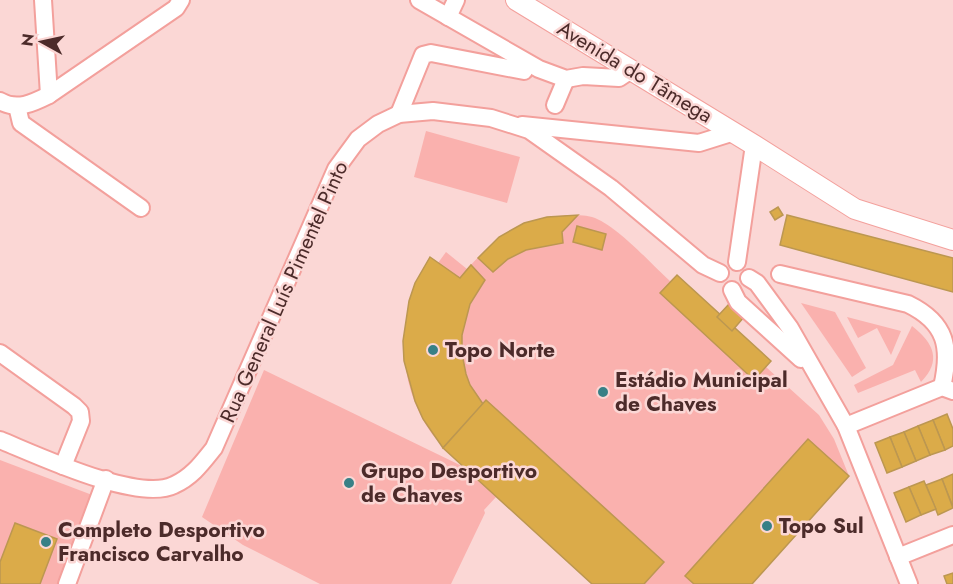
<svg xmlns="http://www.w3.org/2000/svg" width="953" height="584" font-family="Jost,sans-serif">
	<rect width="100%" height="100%" fill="#fbd7d5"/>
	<g fill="#fab1ae">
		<polygon points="426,131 520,157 507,203 414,177"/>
		<path d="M568 215C576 215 584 215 592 217 617 225 650 263 670 281L677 275 719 314 729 304 744 317 735 328 766 367 819 415 834 439 849 476 752 584H592L496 497 484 510 485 513 451 584H320L243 545 202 517 264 370 464 467C454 456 442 447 432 434 394 380 397 313 430 257L438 263 446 252 467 269C502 232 516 220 568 215Z"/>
		<polygon points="801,303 835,312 866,368 852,377"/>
		<polygon points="847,317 901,331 891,355 877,328 858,338"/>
		<path d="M912 326C934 343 942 361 921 382L915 370 858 393 854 385 893 365Z"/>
		<polygon points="0,460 108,501 77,584 0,584"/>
	</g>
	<g fill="#dbab49" stroke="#bc9751" stroke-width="1.5">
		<polygon points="778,207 783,215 775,220 770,212"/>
		<polygon points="578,215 562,232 563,243 526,250 508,259 493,272 478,258 499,237 524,223 547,217"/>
		<polygon points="787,215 953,258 953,292 780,245"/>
		<polygon points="577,226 606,234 602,250 573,242"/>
		<polygon points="430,257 460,278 471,265 485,280 470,304 462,335 462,354 466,374 470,385 483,404 443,448 423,419 415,401 404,361 403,341 409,301 415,283"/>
		<polygon points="677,275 771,361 754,380 660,293"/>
		<polygon points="729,304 744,317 732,331 717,317"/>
		<polygon points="486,400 664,562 644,584 592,584 443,448"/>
		<polygon points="947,414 953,429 953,446 945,450 933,420"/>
		<polygon points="933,420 945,450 930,455 918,426"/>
		<polygon points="918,426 930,455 916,461 904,432"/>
		<polygon points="904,432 916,461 902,467 890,437"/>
		<polygon points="890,437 902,467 887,473 875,443"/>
		<polygon points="808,439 849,476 752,584 694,584 685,576"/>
		<polygon points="953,474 953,507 942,479"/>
		<polygon points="942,479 953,508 938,515 926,485"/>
		<polygon points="924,481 936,509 921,515 909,487"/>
		<polygon points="909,487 921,515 906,522 894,493"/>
		<polygon points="15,523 57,539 40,584 0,584 0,562"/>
		<polygon points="953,573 953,584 947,584 944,576"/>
	</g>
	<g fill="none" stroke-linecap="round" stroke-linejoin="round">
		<defs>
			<g id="minor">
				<polyline points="43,0 49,95"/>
				<polyline points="419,0 539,69 566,79 583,76 619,78 631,70"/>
				<polyline points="448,17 456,0"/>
				<path d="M0 101C17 111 33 103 49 95L176 8 181 0"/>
				<polyline points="555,105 566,79"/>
				<polyline points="17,106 21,123 141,208"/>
				<polyline points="399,114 423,55 431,53 524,71"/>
				<polyline points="522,125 699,143 734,132"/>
				<polyline points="737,262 754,145"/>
				<path d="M780 274 908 304C947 323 951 348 942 387"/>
				<polyline points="749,278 757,283 790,328 846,426 909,584"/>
				<polyline points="732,290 738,302 801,359"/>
				<polyline points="0,353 74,406 80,412 81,421 63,466"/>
				<polyline points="846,426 942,387 953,391"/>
				<path d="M0 440C37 455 138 503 174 485 192 477 202 463 214 448L336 169 358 139 378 124 399 114 433 111 491 118 529 130 611 188 703 265 720 273"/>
				<polyline points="898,557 953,535"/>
				<polyline points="67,584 106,479"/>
			</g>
			<polyline id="major" points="516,0 754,145 855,209 953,240"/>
		</defs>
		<use href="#minor" stroke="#f3a09c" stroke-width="20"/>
		<use href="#major" stroke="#f3a09c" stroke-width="22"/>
		<use href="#minor" stroke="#fff" stroke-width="16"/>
		<use href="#major" stroke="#fff" stroke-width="20"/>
	</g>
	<g fill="#388086" stroke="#fbd7d5" stroke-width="2">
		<circle cx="433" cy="350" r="6"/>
		<circle cx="603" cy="392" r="6"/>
		<circle cx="349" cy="483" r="6"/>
		<circle cx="767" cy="526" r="6"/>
		<circle cx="46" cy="542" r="6"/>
	</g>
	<g text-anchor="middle" stroke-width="5" stroke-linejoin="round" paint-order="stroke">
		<g font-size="21" fill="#4c2b2a" stroke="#fbd7d5">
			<text transform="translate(635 72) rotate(31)" y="7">Avenida do Tâmega</text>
			<text transform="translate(284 292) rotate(-66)" y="7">Rua General Luís Pimentel Pinto</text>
		</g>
		<g font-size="21" font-weight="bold" fill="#4c2b2a" stroke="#fbd7d5" text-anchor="start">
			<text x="445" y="357">Topo Norte</text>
			<text x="615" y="387">Estádio Municipal<tspan x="615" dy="24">de Chaves</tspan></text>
			<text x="361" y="478">Grupo Desportivo<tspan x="361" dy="24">de Chaves</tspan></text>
			<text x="779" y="533">Topo Sul</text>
			<text x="58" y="537">Completo Desportivo<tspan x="58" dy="24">Francisco Carvalho</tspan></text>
		</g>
	</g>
	<g transform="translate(42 42) rotate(278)" stroke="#fbd7d5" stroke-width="4.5" paint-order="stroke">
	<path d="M0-4.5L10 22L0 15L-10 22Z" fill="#4c2b2a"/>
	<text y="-9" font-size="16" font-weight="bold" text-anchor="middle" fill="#4c2b2a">N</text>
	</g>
</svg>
